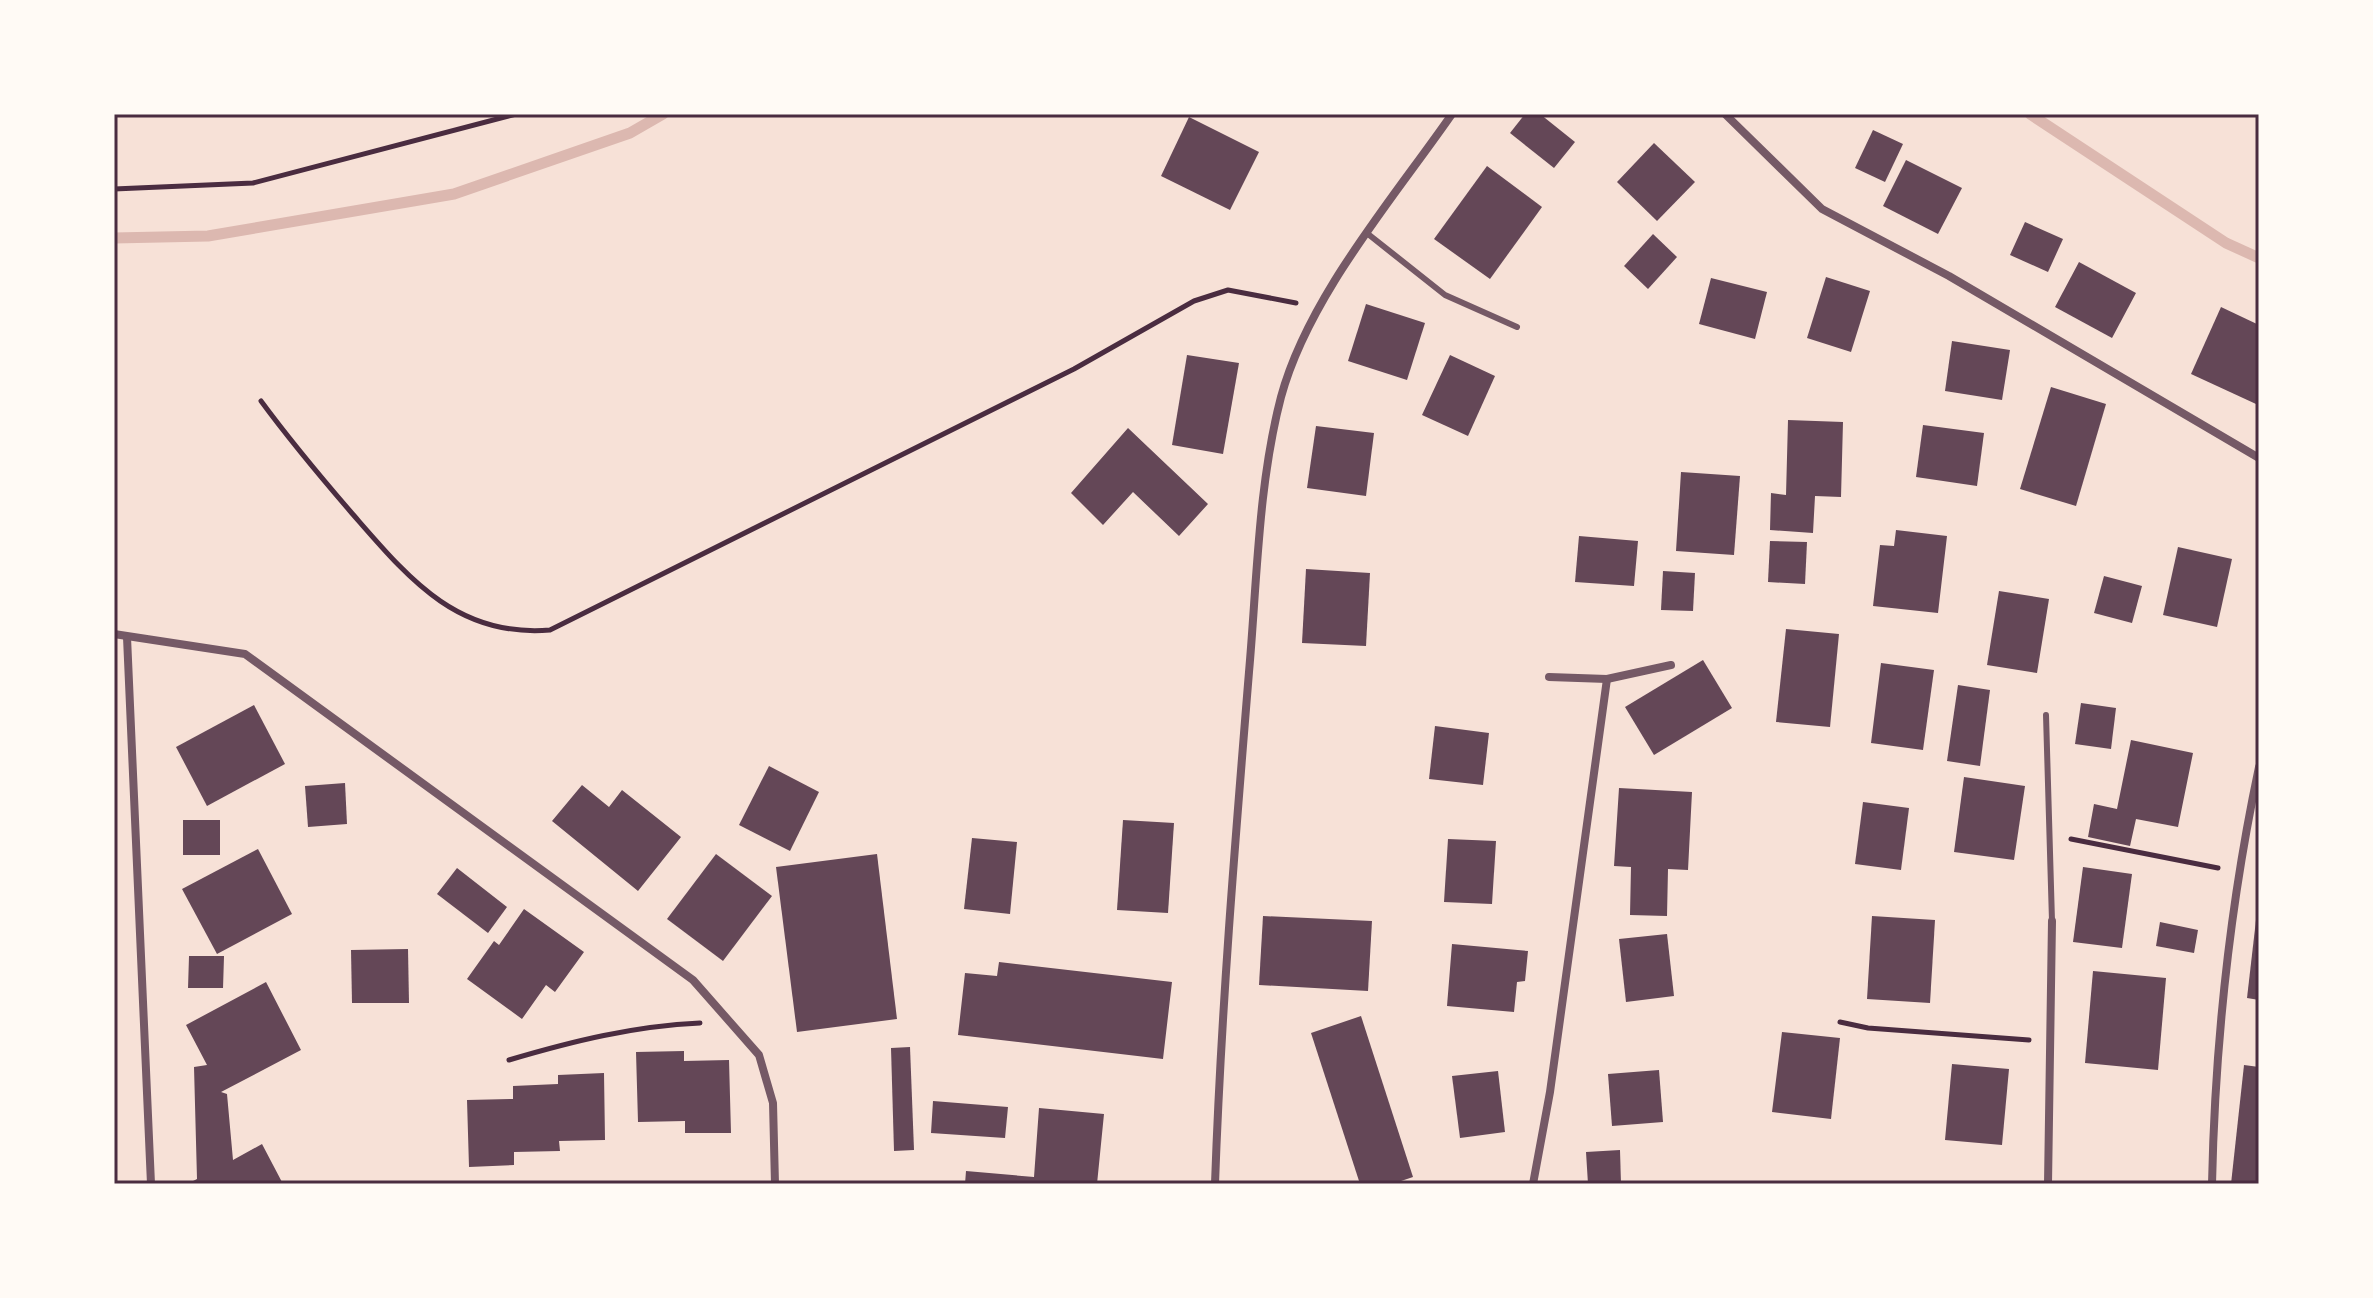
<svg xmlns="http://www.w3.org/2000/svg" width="2373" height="1298" font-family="'Roboto Condensed',sans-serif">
	<rect width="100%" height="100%" fill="#f7e1d7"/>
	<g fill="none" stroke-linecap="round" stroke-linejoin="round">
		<g stroke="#dcb8b0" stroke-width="11">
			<polyline points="2030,114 2226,243 2259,258"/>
			<polyline points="114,238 208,236 454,194 630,133 663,114"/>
		</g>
	</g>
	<g fill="#644757">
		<polygon points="1525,114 1540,114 1575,142 1554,168 1510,133"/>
		<polygon points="1189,117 1259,152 1230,210 1161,176"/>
		<polygon points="1873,130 1903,144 1885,182 1855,168"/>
		<polygon points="1654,143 1695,182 1657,221 1617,182"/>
		<polygon points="1906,160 1962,188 1938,234 1883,206"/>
		<polygon points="1487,166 1542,207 1490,279 1434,239"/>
		<polygon points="2025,222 2063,239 2048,272 2010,255"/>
		<polygon points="1653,234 1677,257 1648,289 1624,266"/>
		<polygon points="2079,262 2136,293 2112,338 2055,307"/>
		<polygon points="1826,277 1870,291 1851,352 1807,338"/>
		<polygon points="1711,278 1767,292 1755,339 1699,324"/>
		<polygon points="1366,304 1425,323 1407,380 1348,361"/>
		<polygon points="2221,307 2259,325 2259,396 2256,404 2191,374"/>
		<polygon points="1952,341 2010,350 2002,400 1945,391"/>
		<polygon points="1187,355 1239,363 1223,454 1172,445"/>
		<polygon points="1450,355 1495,376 1468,436 1422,415"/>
		<polygon points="2051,387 2106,404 2076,506 2020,489"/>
		<polygon points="1788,420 1843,422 1841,497 1815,496 1813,533 1770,530 1771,493 1786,495"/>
		<polygon points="1923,425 1984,433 1977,486 1916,477"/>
		<polygon points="1316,426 1374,433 1366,496 1307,488"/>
		<polygon points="1128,428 1208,504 1179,536 1133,492 1103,525 1071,493"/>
		<polygon points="1681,472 1740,476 1734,555 1676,551"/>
		<polygon points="1896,530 1947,536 1938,613 1873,606 1880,545 1894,546"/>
		<polygon points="1579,536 1638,541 1634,586 1575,582"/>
		<polygon points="1770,541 1807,542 1805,584 1768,582"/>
		<polygon points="2178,547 2232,559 2217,627 2163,615"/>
		<polygon points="1306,569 1370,573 1366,646 1302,643"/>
		<polygon points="1663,571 1695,573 1693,611 1661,610"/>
		<polygon points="2104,576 2142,586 2132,623 2094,613"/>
		<polygon points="1999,591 2049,599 2037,673 1987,665"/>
		<polygon points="1786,629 1839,634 1830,727 1776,722"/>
		<polygon points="1703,660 1732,708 1654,755 1625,707"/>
		<polygon points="1881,663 1934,670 1923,750 1871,743"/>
		<polygon points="1958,685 1990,690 1980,766 1947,761"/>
		<polygon points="2081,703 2116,708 2111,749 2075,744"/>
		<polygon points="254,705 285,764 207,806 176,747"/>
		<polygon points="1435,726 1489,733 1483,785 1429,779"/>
		<polygon points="2131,740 2193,753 2178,827 2136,819 2130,846 2088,837 2094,804 2117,809"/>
		<polygon points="769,766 819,792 790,851 739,825"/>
		<polygon points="1964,777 2025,786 2014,860 1954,852"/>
		<polygon points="345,783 347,824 308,827 305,786"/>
		<polygon points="582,785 609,807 622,790 681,837 638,891 552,821"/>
		<polygon points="1619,788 1692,792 1688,870 1668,869 1667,916 1630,915 1631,867 1614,866"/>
		<polygon points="1863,802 1909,808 1901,870 1855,864"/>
		<rect x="183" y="820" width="37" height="35"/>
		<polygon points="1123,820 1174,823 1168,913 1117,910"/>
		<polygon points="972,838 1017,842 1010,914 964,909"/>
		<polygon points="1448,839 1496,841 1492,904 1444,902"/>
		<polygon points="258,849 292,914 217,954 182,889"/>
		<polygon points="716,854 772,896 723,961 667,919"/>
		<polygon points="877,854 897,1019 797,1032 776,867"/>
		<polygon points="2083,867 2132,874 2122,948 2073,942"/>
		<polygon points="457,868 507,907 488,933 437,894"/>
		<polygon points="524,909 584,952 555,992 546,985 522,1019 467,979 494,941 499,945"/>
		<polygon points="1263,916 1372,921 1368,991 1259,985"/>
		<polygon points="1872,916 1935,920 1930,1003 1867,999"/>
		<polygon points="2256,920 2259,920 2259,1000 2247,998"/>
		<polygon points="2160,922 2198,930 2194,953 2156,946"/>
		<polygon points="1667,934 1674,996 1626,1002 1619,939"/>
		<polygon points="1452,944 1528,951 1525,981 1517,982 1514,1012 1447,1006"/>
		<polygon points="408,949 409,1003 352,1003 351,950"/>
		<polygon points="189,956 224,956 223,988 188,988"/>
		<polygon points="999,962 1172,982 1163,1059 958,1035 965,973 997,976"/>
		<polygon points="2093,971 2166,978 2158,1070 2085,1063"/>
		<polygon points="266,982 301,1050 221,1092 227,1094 233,1160 262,1144 283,1184 187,1184 197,1179 194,1067 207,1065 186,1025"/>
		<polygon points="1361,1016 1413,1177 1392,1184 1360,1184 1311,1033"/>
		<polygon points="1782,1032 1840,1038 1831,1119 1772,1112"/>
		<polygon points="910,1047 914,1150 894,1151 891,1048"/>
		<polygon points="684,1051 684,1061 729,1060 731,1133 685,1133 685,1121 638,1122 636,1052"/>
		<polygon points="1952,1064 2009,1069 2002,1145 1945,1140"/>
		<polygon points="2244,1065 2259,1067 2259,1184 2231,1184"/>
		<polygon points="1659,1070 1663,1122 1612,1126 1608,1074"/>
		<polygon points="1498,1071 1505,1132 1460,1138 1452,1076"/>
		<polygon points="604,1073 605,1140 559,1141 560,1151 514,1152 514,1165 469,1167 467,1100 513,1099 513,1086 558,1084 558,1075"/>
		<polygon points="933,1101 1008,1107 1005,1138 931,1133"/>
		<polygon points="1039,1108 1104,1114 1097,1184 965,1184 966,1171 1034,1177"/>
		<polygon points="1620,1150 1621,1184 1588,1184 1586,1152"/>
	</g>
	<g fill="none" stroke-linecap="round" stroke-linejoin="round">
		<g stroke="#4a2c40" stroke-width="5">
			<polyline points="114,189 253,183 516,114"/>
			<path d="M261 401C289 439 319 475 350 511 406 575 455 638 550 630L1074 369 1194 301 1228 290 1296 303"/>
			<polyline points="2071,839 2218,868"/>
			<polyline points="1840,1022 1868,1028 2029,1040"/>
			<path d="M509 1060C573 1041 634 1026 700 1023"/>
		</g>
		<g stroke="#755966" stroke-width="6">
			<polyline points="1368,234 1445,295 1517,327"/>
			<polyline points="2046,715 2052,921"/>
		</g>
		<g stroke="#755966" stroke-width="8">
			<polyline points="1725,114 1822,209 1949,276 2259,458"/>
			<polyline points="114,634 245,654 693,980 759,1055 773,1103 775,1184"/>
			<polyline points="127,637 151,1184"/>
			<polyline points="1549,677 1607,679 1671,665"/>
			<path d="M1215 1184C1221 1013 1235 843 1249 672 1257 582 1258 485 1281 397 1308 297 1393 199 1452 114"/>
			<polyline points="1533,1184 1550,1092 1607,679"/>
			<polyline points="2048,1184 2052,921"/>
			<path d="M2212 1184C2215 1044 2230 904 2259 767"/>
		</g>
	</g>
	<rect width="2373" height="1298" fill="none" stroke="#fffaf5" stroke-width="232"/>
	<rect x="116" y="116" width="2141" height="1066" fill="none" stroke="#4a2c40" stroke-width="3"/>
</svg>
